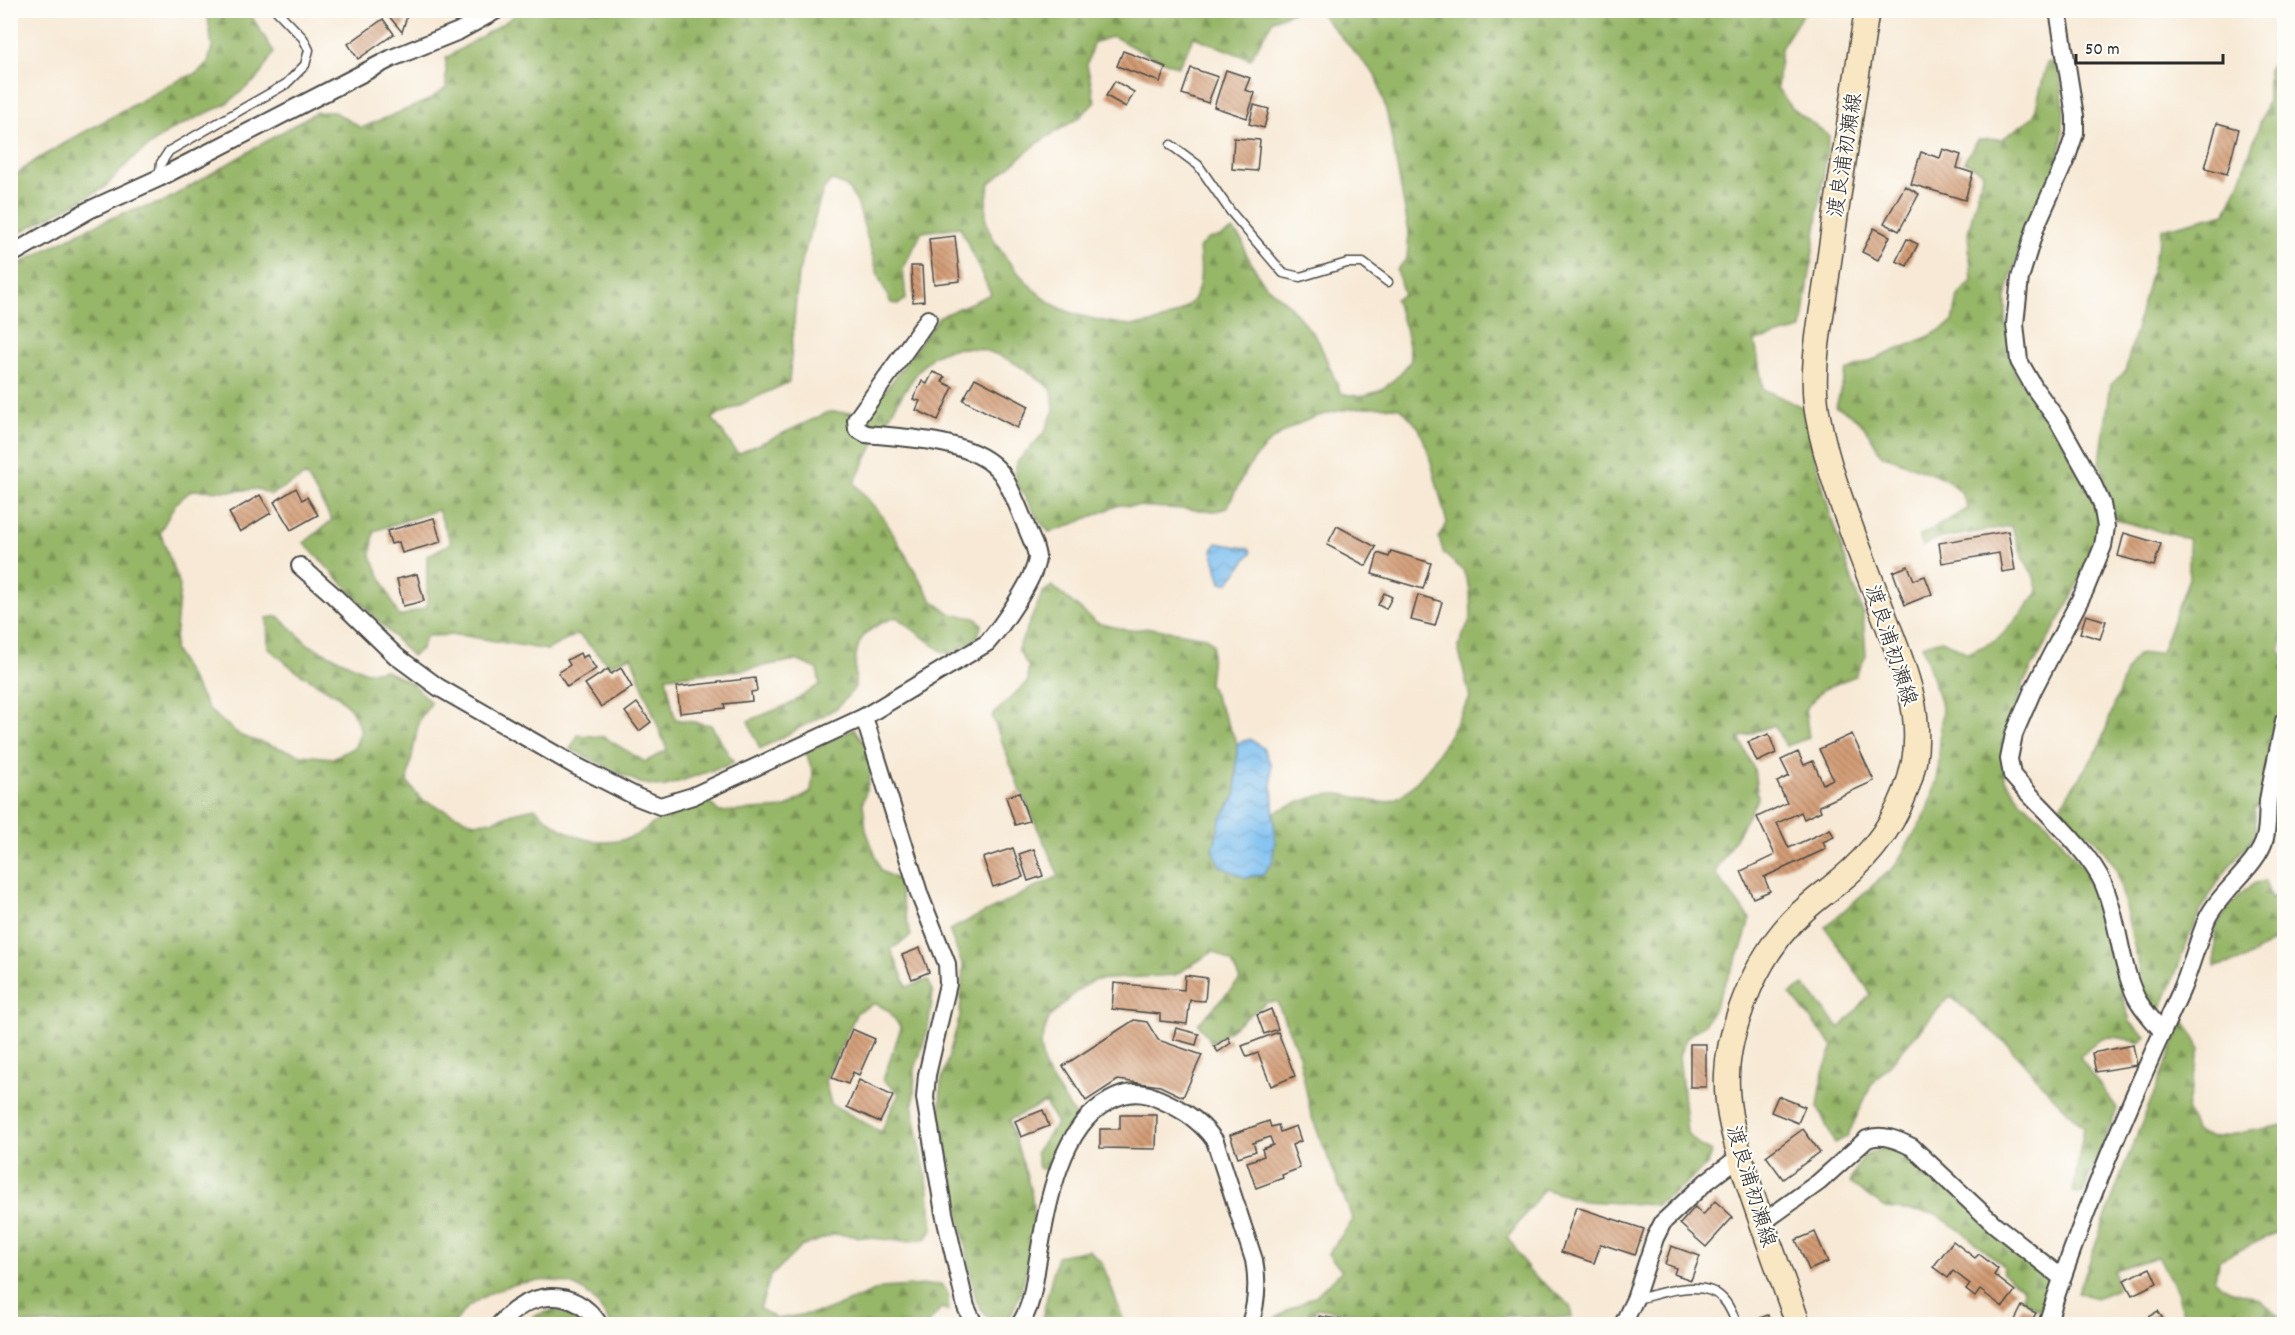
<svg xmlns="http://www.w3.org/2000/svg" width="2295" height="1335" font-family="Dekko,'Klee One',sans-serif">
	<defs>
		<pattern id="forest-firs" width="22" height="20" patternUnits="userSpaceOnUse" patternTransform="scale(1.5)"><rect width="22" height="20" fill="#96b668"/><path d="M5 1l3.5 6h-7zM16 11l3.5 6h-7z" fill="#7b9456"/></pattern>
		<pattern id="water-waves" width="16" height="10" patternUnits="userSpaceOnUse" patternTransform="scale(1.5)"><rect width="16" height="10" fill="#7abef0"/><path d="M0 5q4-4 8 0t8 0" fill="none" stroke="#649bc3"/></pattern>
		<pattern id="building-back-hatch" width="6" height="6" patternUnits="userSpaceOnUse" patternTransform="scale(1.5)"><rect width="6" height="6" fill="#d39c76"/><path d="M-1 5l2 2M0 0l6 6M5-1l2 2" fill="none" stroke="#ab7f61"/></pattern>
	</defs>
	<rect width="100%" height="100%" fill="#fdfcf7"/>
	<filter id="ink" filterUnits="userSpaceOnUse"><feTurbulence type="fractalNoise" baseFrequency=".0167" numOctaves="2"/><feDisplacementMap in="SourceGraphic" scale="12" xChannelSelector="R" yChannelSelector="G"/><feConvolveMatrix kernelMatrix="1 2 1 2 8 2 1 2 1" color-interpolation-filters="sRGB"/></filter>
	<filter id="wash" filterUnits="userSpaceOnUse"><feTurbulence type="fractalNoise" baseFrequency=".008" numOctaves="4" result="noise"/><feDisplacementMap in="SourceGraphic" scale="24" xChannelSelector="R" yChannelSelector="G"/><feGaussianBlur stdDeviation="1.35" result="paint"/><feColorMatrix in="noise" values="0 0 0 0 0 0 0 0 0 0 0 0 0 0 0 0 0 1.4 0 .05"/><feComposite in="paint" operator="in"/></filter>
	<g filter="url(#wash)">
		<rect width="100%" height="100%" fill="#f7e9d5"/>
		<g fill="url(#forest-firs)" stroke="#60704a" stroke-width="1.5" fill-rule="evenodd">
			<polygon points="207,11 248,11 274,52 258,78 226,104 171,130 133,158 104,188 11,237 11,178 36,160 79,135 175,82 197,73 208,62 212,47"/>
			<path d="M519 11H1295L1273 20 1250 59 1194 37 1178 67 1138 50 1113 36 1093 43 1087 65 1095 102 1080 117 1039 142 989 184C988 196 983 214 987 225 996 251 1034 295 1058 307 1076 317 1118 325 1138 325 1156 324 1180 316 1192 301 1203 287 1201 265 1199 248L1208 239 1220 237 1233 230 1243 242 1245 252 1263 283 1288 304 1318 340 1341 393C1372 403 1394 384 1411 360L1407 334 1395 299 1404 295 1397 270 1407 258 1409 232 1388 118 1377 77 1318 11H1807L1802 15 1781 48 1777 88 1792 108 1829 136 1802 329 1755 341 1763 389 1802 407 1831 517 1863 613 1866 656 1855 676 1822 690 1805 709 1809 738 1786 746 1774 725 1739 738 1754 769 1758 798 1715 873 1750 919 1742 947 1710 1016 1705 1024 1687 1037 1679 1055 1687 1133 1700 1146 1711 1152 1708 1164 1676 1192 1656 1205 1583 1201 1544 1189 1508 1237 1529 1271 1570 1305 1572 1318 1508 1316 1461 1324H1426L1316 1308 1312 1324H1267L1290 1309 1314 1297 1342 1271 1328 1254 1353 1220 1311 1115 1299 1055 1277 1002H1267L1212 1043 1198 1024 1240 980 1232 963 1214 951 1175 975 1094 980 1078 990 1049 1018 1040 1046 1045 1070 1076 1117 1066 1132 1046 1170 1039 1168 1036 1152 1057 1123 1045 1103 1009 1120C1016 1144 1025 1167 1031 1192 1038 1225 1025 1295 1006 1323L996 1324 986 1316 976 1301 940 1112 941 1083 960 1016 963 966 949 930 1059 876 1017 782 992 716 1028 681V666L1018 649 1043 592 1052 586 1097 623 1128 630 1151 628 1206 637 1213 644 1209 684 1237 743 1236 794 1221 818 1275 841 1274 812C1289 806 1315 795 1331 794 1349 792 1368 804 1385 802 1421 796 1452 728 1470 698L1458 647 1471 617 1470 590 1463 570 1444 554 1439 538 1447 523 1428 451 1419 428 1401 408C1357 403 1305 413 1270 442 1250 459 1238 486 1227 508L1215 511 1119 505 1061 529 1049 532 1039 520 1014 478 1017 462 1044 433 1054 410 1052 390C1022 364 980 336 939 353 912 364 869 455 854 483L883 517 932 600 951 614 975 618 982 624 977 638 951 654 943 652 896 617C853 632 855 648 855 688L837 708 760 749 748 721 790 704 820 684 817 669 796 660 743 670 666 677 675 719 711 725 734 763 663 787 640 783 570 749 578 735 604 737 645 762 667 750 631 656 609 665 578 634 547 650 460 635 426 636 421 649 412 656 304 543 332 520 306 475 271 495 258 489 232 491 192 490 176 503 160 532 180 586 174 650 210 711 241 736 302 755 333 758 355 747 361 730 351 709 338 696 296 671 268 648 267 618 278 616 309 645 366 672 385 670 413 684 431 703 419 720 407 782 422 800 474 823 492 821 513 813 535 808C562 834 594 851 632 837 642 833 650 824 660 820 675 812 692 807 708 801L719 812 785 808 811 792 813 773 806 752 854 729 868 748 871 772 863 802 866 830 881 871 897 879 911 936 891 949 907 987 928 980 933 993 928 1029 915 1069 913 1110 929 1191 933 1229 925 1240 899 1241 835 1234 801 1247 770 1277 760 1309 777 1319 826 1311 882 1288 941 1284 947 1291 949 1311 941 1308 928 1324H611C602 1310 593 1295 577 1287 545 1272 496 1285 468 1307 463 1311 458 1319 453 1324H11V268L84 230 121 214 163 202 316 112H335L361 128 427 101 446 88V58L507 21ZM831 180 847 187 857 202 879 278 891 303 899 304 906 299 903 268 922 232 960 227 991 294 939 317 869 413 829 412 738 454 712 418 789 382 798 274 823 190ZM438 510 451 543 427 556V607L399 617 371 556 374 531ZM875 1003 889 1011 901 1028 883 1080 899 1093 881 1132 831 1104 825 1081 857 1012Z"/>
			<path d="M2284 44V630L2280 653 2284 654 2283 807H2254L2257 834C2233 859 2213 886 2198 917 2183 946 2176 979 2161 1008L2151 1005 2144 989 2116 867 2094 838 2071 824 2060 806 2099 748 2127 669 2137 655 2161 652 2189 578V539L2116 520 2100 460 2111 384 2125 372 2162 229 2226 213 2239 184 2268 100V70Z"/>
			<path d="M2059 61 2064 111 2062 144 2054 172 2033 213 2010 279 2006 298V326L2014 372 2048 417 2077 466 2100 516 2099 539 2069 603 2024 682 2003 745 2005 779 2020 800 2049 825 2087 873 2113 946 2118 980 2130 1022 2146 1037 2140 1043C2112 1034 2100 1033 2080 1057L2117 1109 2083 1193 2073 1192 2084 1127 2054 1098 2009 1046 1950 996 1872 1084 1847 1137 1834 1143 1818 1107 1823 1073 1833 1046 1790 994 1804 985 1840 1028 1871 994 1825 927 1895 866 1928 810 1938 775 1942 707 1922 645 1942 640 1968 653 1997 640 2015 621 2038 592 2033 574 2024 561 2011 526 1937 539 1922 546 1919 536 1968 509 1961 492 1945 479 1880 454C1870 433 1859 415 1836 407L1846 371 1930 336 1953 322 1958 296 1972 281 1968 233 1983 172 1964 161 1978 140 2002 139 2034 116 2047 63Z"/>
			<polygon points="2265,881 2271,899 2284,895 2284,934 2244,960 2215,967 2215,928 2231,904 2252,884"/>
			<path d="M2184 1020 2200 1049 2187 1108 2195 1131 2212 1138 2284 1125V1229L2219 1260 2215 1278C2230 1296 2238 1290 2257 1299 2267 1304 2276 1313 2284 1320V1324H2184L2178 1293 2158 1257 2114 1270 2117 1289 2096 1298 2078 1293 2123 1169Z"/>
			<path d="M1885 1148C1910 1159 1930 1175 1951 1192 1985 1219 2018 1248 2051 1277L2040 1311 2022 1298 2023 1289 2003 1273 2004 1266 1961 1231 1934 1213 1885 1208 1850 1183C1858 1161 1862 1154 1885 1148Z"/>
			<polygon points="1089,1250 1102,1263 1125,1324 1039,1324 1042,1318 1057,1256"/>
			<polygon points="553,1310 570,1314 583,1324 524,1324 534,1316"/>
		</g>
		<g fill="url(#water-waves)" stroke="#52748e" stroke-width="1.5">
			<polygon points="1217,543 1250,549 1251,553 1228,583 1221,583 1212,550"/>
			<polygon points="1250,739 1264,749 1271,765 1275,841 1272,863 1262,875 1246,878 1220,866 1213,849 1221,818 1236,794 1237,743"/>
		</g>
		<g id="blocks">
			<g fill="url(#building-back-hatch)">
				<polygon points="389,10 409,10 402,32 388,15"/>
				<polygon points="383,19 394,34 358,59 348,44"/>
				<polygon points="1123,51 1166,67 1160,82 1117,66"/>
				<polygon points="1191,68 1218,77 1208,103 1182,94"/>
				<polygon points="1226,70 1250,78 1245,90 1255,93 1247,118 1214,107"/>
				<polygon points="1115,81 1134,92 1126,107 1106,96"/>
				<polygon points="1254,105 1269,109 1264,128 1249,124"/>
				<polygon points="2217,123 2239,129 2227,174 2205,168"/>
				<polygon points="1234,138 1260,140 1257,171 1232,169"/>
				<polygon points="1943,149 1961,155 1957,168 1973,173 1965,200 1911,184 1921,152 1940,158"/>
				<polygon points="1905,186 1919,194 1899,231 1884,223"/>
				<polygon points="1874,228 1890,236 1878,260 1862,252"/>
				<polygon points="955,236 960,281 934,284 929,239"/>
				<polygon points="1907,239 1918,244 1907,266 1896,261"/>
				<polygon points="911,266 922,266 924,301 913,302"/>
				<polygon points="933,372 945,377 942,382 953,387 938,420 916,410 920,401 913,399 922,381 927,384"/>
				<polygon points="975,378 1029,406 1017,428 963,400"/>
				<polygon points="296,488 302,500 307,497 318,515 291,530 274,502"/>
				<polygon points="260,495 271,513 240,532 229,513"/>
				<polygon points="434,518 441,542 402,553 399,542 391,544 387,531"/>
				<polygon points="1337,526 1376,547 1366,566 1327,545"/>
				<polygon points="2008,531 2015,570 2002,572 1999,553 1942,563 1939,543"/>
				<polygon points="2124,533 2161,544 2154,566 2118,556"/>
				<polygon points="1391,551 1431,563 1423,589 1372,574 1378,553 1389,557"/>
				<polygon points="1908,566 1914,580 1925,576 1932,594 1905,605 1893,572"/>
				<polygon points="417,574 424,601 403,606 397,579"/>
				<polygon points="1384,593 1392,597 1386,609 1378,605"/>
				<polygon points="1418,595 1442,602 1435,626 1411,620"/>
				<polygon points="2086,615 2106,621 2100,639 2080,633"/>
				<polygon points="580,653 582,658 587,655 596,669 567,687 558,673 570,665 567,660"/>
				<polygon points="621,668 632,687 601,707 585,684 608,669 611,674"/>
				<polygon points="755,678 757,691 751,692 752,701 724,704 725,708 680,713 677,687"/>
				<polygon points="637,703 651,722 639,731 625,712"/>
				<polygon points="1769,734 1776,753 1757,762 1748,742"/>
				<polygon points="1852,734 1874,781 1819,806 1821,811 1804,819 1801,812 1777,823 1789,848 1830,829 1834,837 1823,842 1826,849 1764,877 1770,891 1753,898 1741,871 1775,855 1757,817 1787,803 1777,782 1789,776 1781,760 1798,752 1804,765 1813,761 1823,784 1833,779 1819,749"/>
				<polygon points="1019,792 1029,821 1015,825 1006,797"/>
				<polygon points="1013,848 1023,877 993,887 983,858"/>
				<polygon points="1034,849 1043,876 1028,881 1019,854"/>
				<polygon points="920,948 929,972 912,979 902,955"/>
				<polygon points="1185,975 1207,978 1205,1001 1190,1000 1187,1024 1160,1021 1160,1014 1112,1009 1114,983 1184,990"/>
				<polygon points="1271,1009 1278,1029 1264,1034 1257,1015"/>
				<polygon points="1134,1020 1147,1022 1158,1040 1202,1055 1183,1097 1160,1086 1118,1080 1086,1101 1063,1066"/>
				<polygon points="1176,1028 1199,1034 1196,1045 1173,1039"/>
				<polygon points="852,1029 875,1039 859,1075 853,1072 848,1084 832,1078"/>
				<polygon points="1278,1032 1295,1076 1271,1086 1258,1053 1247,1057 1242,1046"/>
				<polygon points="1228,1037 1231,1043 1218,1052 1214,1047"/>
				<rect x="1690" y="1044" width="16" height="43"/>
				<polygon points="2133,1045 2137,1065 2096,1072 2092,1053"/>
				<polygon points="859,1080 893,1096 880,1122 847,1107"/>
				<polygon points="1778,1096 1805,1107 1798,1123 1771,1112"/>
				<polygon points="1043,1110 1049,1126 1021,1137 1015,1121"/>
				<polygon points="1120,1115 1157,1115 1156,1149 1100,1148 1100,1129 1120,1129"/>
				<polygon points="1269,1121 1271,1127 1278,1125 1280,1132 1296,1126 1301,1141 1292,1145 1300,1168 1282,1175 1283,1178 1256,1188 1247,1162 1264,1156 1262,1149 1273,1145 1270,1137 1253,1143 1256,1151 1238,1157 1230,1135"/>
				<polygon points="1803,1129 1820,1152 1783,1179 1766,1156"/>
				<polygon points="1715,1201 1733,1217 1706,1247 1680,1224 1695,1207 1703,1215"/>
				<polygon points="1576,1207 1644,1229 1635,1255 1601,1244 1594,1263 1561,1252"/>
				<polygon points="1815,1232 1828,1262 1809,1270 1796,1240"/>
				<polygon points="1953,1241 1975,1258 1979,1254 1998,1269 1994,1275 2015,1291 2003,1307 1980,1290 1975,1297 1966,1290 1970,1284 1953,1271 1948,1278 1933,1267"/>
				<polygon points="1671,1246 1700,1256 1691,1280 1674,1274 1676,1268 1665,1264"/>
				<polygon points="2150,1268 2157,1283 2132,1295 2124,1280"/>
				<polygon points="2022,1306 2036,1313 2030,1324 2019,1324 2014,1322"/>
				<polygon points="2158,1311 2166,1324 2139,1324 2138,1323"/>
				<polygon points="1768,1315 1772,1324 1748,1324 1748,1323"/>
				<polygon points="1319,1316 1361,1323 1360,1324 1317,1324"/>
			</g>
		</g>
	</g>
	<g filter="url(#ink)">
		<use href="#blocks" fill-opacity="0" stroke="#4a4844" stroke-width="1.5"/>
		<g fill="none" stroke-linecap="round" stroke-linejoin="round">
			<defs>
				<g id="service">
					<polyline points="1171,145 1198,165 1231,212 1283,273 1300,277 1347,263 1363,263 1388,282"/>
					<polyline points="159,178 161,163 169,151 286,84 305,65 309,50 303,38 276,10"/>
					<path d="M1636 1299C1660 1294 1703 1277 1723 1299 1730 1306 1733 1316 1737 1324"/>
				</g>
				<g id="minor">
					<path d="M2058 10 2075 116V133L2067 157 2036 226 2020 278 2015 324 2019 361 2035 389 2058 421 2091 480 2102 504 2106 527 2103 546 2085 590 2033 690 2014 734 2009 759 2012 775C2038 806 2088 849 2103 883 2119 920 2119 961 2136 997 2142 1009 2153 1020 2161 1030"/>
					<polyline points="10,255 89,210 159,178 392,58 459,31 497,10"/>
					<polyline points="300,566 332,594 396,656 438,687 574,765 637,797 660,806 693,796 864,717 920,896 947,964 948,984 927,1075 925,1098 944,1213 966,1307 974,1324"/>
					<path d="M864 717 987 643C1001 627 1035 579 1037 558 1037 554 1035 549 1034 545 1025 526 1013 489 1001 473 975 439 905 438 866 434L857 429 856 420 928 319"/>
					<path d="M1762 1223 1819 1182 1867 1139C1882 1133 1898 1140 1912 1147L1994 1224 2062 1278"/>
					<path d="M500 1324C528 1291 573 1285 599 1324"/>
					<path d="M1020 1324C1033 1305 1034 1281 1038 1259 1047 1208 1059 1127 1109 1101 1121 1094 1135 1091 1149 1095 1175 1105 1199 1118 1215 1141L1254 1260C1258 1282 1257 1303 1250 1324"/>
					<polyline points="1623,1324 1635,1299 1655,1238 1663,1222 1706,1182 1739,1157"/>
					<path d="M2047 1324C2083 1210 2131 1100 2181 991 2191 968 2197 942 2207 919 2220 891 2258 866 2265 838 2268 826 2267 813 2268 801 2272 775 2279 748 2284 721"/>
				</g>
				<path id="secondary" d="M1798 1324C1783 1280 1766 1236 1751 1191 1739 1153 1725 1115 1727 1074 1728 1043 1738 1014 1750 986 1763 958 1779 932 1803 911 1818 897 1836 885 1852 870 1883 842 1906 803 1914 762 1924 706 1899 656 1880 605 1858 544 1830 482 1818 417 1809 373 1821 320 1827 276 1839 188 1853 99 1867 10"/>
			</defs>
			<use href="#service" stroke="#4a4844" stroke-width="11"/>
			<use href="#minor" stroke="#4a4844" stroke-width="20"/>
			<use href="#secondary" stroke="#4a4844" stroke-width="27"/>
			<use href="#service" stroke="#fff" stroke-width="8"/>
			<use href="#minor" stroke="#fff" stroke-width="16"/>
			<use href="#secondary" stroke="#f9e7c3" stroke-width="24"/>
		</g>
	</g>
	<g text-anchor="middle" stroke-width="4.5" stroke-linejoin="round" paint-order="stroke">
		<g font-size="21" fill="#2b2b2b" stroke="#fdfcf7">
			<text transform="translate(1844 155) rotate(-81)" y="7">渡良浦初瀬線</text>
			<text transform="translate(1892 645) rotate(72)" y="7">渡良浦初瀬線</text>
			<text transform="translate(1752 1186) rotate(73)" y="7">渡良浦初瀬線</text>
		</g>
	</g>
	<rect width="2295" height="1335" fill="none" stroke="#fdfcf7" stroke-width="36"/>
	<path d="M2076 54v9h147v-9" fill="none" stroke="#2b2b2b" stroke-width="3"/>
	<text x="2085" y="54" font-size="18" fill="#2b2b2b" stroke="#fdfcf7" stroke-width="4.5" paint-order="stroke">50 m</text>
</svg>
